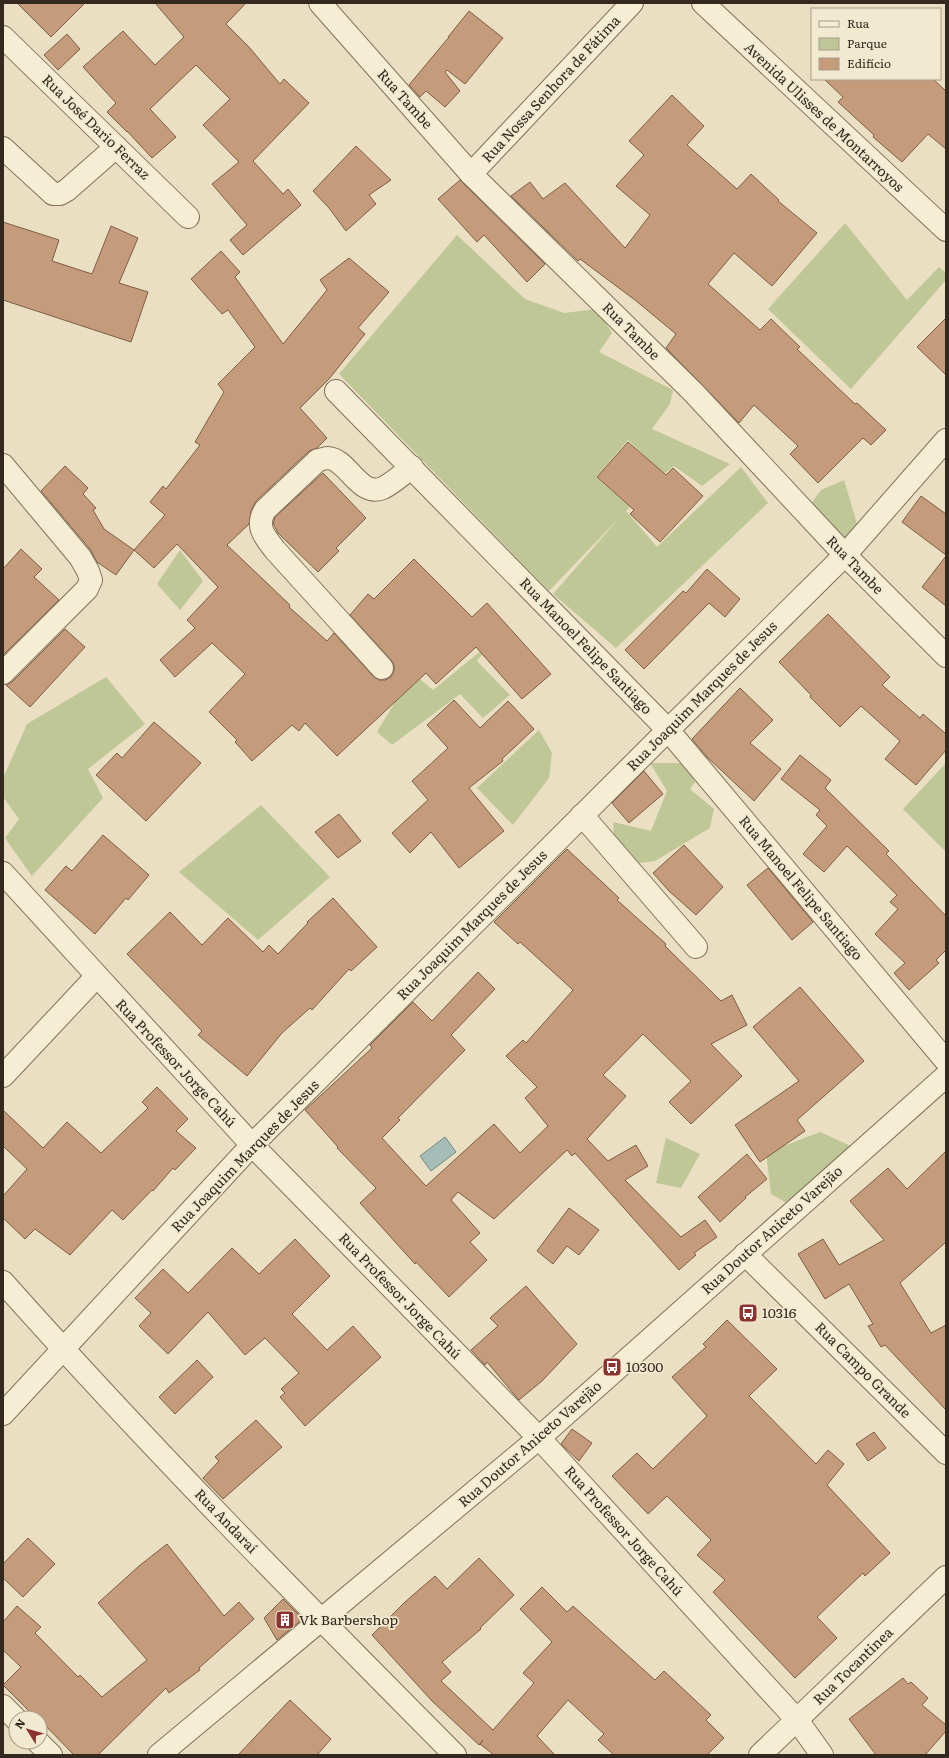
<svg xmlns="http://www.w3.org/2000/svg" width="949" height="1758" font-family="Literata,serif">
	<rect width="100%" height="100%" fill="#eadfc2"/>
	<g fill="#bfc797">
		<polygon points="845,223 907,300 939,267 946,273 946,280 851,389 768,309"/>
		<polygon points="457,235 525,299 564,313 597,309 612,333 599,352 673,390 670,404 652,429 730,464 702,486 674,466 664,474 628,440 596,477 630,507 626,511 657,547 741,467 768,503 616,648 553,594 621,516 549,591 339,374"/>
		<polygon points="844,480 858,527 834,548 820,545 808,508 821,490"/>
		<polygon points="180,550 203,581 180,610 157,584"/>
		<polygon points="494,640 477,661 510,695 483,718 460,694 392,745 377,732 407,682 420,679 433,690"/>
		<polygon points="106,677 145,724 88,769 103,798 32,876 5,838 19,819 3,797 3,778 27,724"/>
		<polygon points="539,730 552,753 549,778 513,825 477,788"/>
		<polygon points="650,763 686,763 695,782 690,789 714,809 710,828 655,861 632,864 614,836 613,822 651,831 667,791"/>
		<polygon points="946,763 946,852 903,809"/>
		<polygon points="261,805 330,877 258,940 179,872"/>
		<polygon points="820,1132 851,1146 823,1203 785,1202 771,1194 766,1153"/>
		<polygon points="666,1138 700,1154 681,1188 656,1183"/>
	</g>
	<polygon fill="#a4bdb6" stroke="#6c8a83" points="445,1137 456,1152 431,1171 420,1156"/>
	<g fill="#c59c7b" stroke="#7f5d43">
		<polygon points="17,3 85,3 51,37"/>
		<polygon points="155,3 246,3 226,24 249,47 280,84 284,79 309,103 253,161 283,194 288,189 301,205 243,255 230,240 247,225 212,184 239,162 203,125 230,99 196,65 150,109 176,137 152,158 127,131 127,132 107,112 116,103 83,67 123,31 155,65 184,37"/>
		<polygon points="469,11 503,38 465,84 447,70 445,72 460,91 445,107 426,91 420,97 409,85 449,37 448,37"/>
		<polygon points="67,34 80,49 58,70 44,55"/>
		<polygon points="824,79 933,79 946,91 946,149 928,134 902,162 873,137 874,135 838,102 843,97"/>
		<polygon points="672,95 704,126 687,145 737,189 751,174 779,200 778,201 817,233 772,286 734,253 708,284 760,330 771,319 800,347 797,349 855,404 857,403 886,430 871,445 863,438 818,483 790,454 798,446 754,405 739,423 666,348 676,334 635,300 580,259 578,261 511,196 530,182 543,199 565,183 625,248 650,215 616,186 644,155 629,141"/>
		<polygon points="356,146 391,180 369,195 376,204 346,231 329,208 313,191"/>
		<polygon points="460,180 545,264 527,282 484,235 477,242 438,199"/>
		<polygon points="3,222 59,240 52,261 92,274 111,226 138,238 119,283 148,292 131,342 3,300"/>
		<polygon points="221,251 240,272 235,277 283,344 327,290 320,280 349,258 389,292 358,328 365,334 329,379 300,408 327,438 317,448 309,451 256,501 251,511 249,524 227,545 290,605 289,607 327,641 334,633 373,676 379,680 385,680 391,677 394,671 394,665 391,660 350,615 368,594 374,599 414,559 472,617 487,603 551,674 522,699 476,647 436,684 426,673 337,756 305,723 299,731 292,725 252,761 235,742 237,740 209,712 245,674 212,643 175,677 160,660 195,628 187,620 218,587 177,544 154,568 134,550 165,515 150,502 163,486 166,489 200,445 195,442 224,392 218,384 255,347 228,310 222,314 191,279"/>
		<polygon points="946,318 946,375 917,347"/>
		<polygon points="628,442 666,475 673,468 703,496 660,542 630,514 634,510 597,477"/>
		<polygon points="65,466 88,488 83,494 96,508 93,510 104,529 134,550 116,575 97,562 90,549 41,491"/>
		<polygon points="323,473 366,518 336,548 339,551 318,572 278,533 273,523 275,517"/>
		<polygon points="921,496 946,514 946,555 902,522"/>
		<polygon points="21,549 42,569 34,577 59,600 3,655 3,569"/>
		<polygon points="946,556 946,606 922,587"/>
		<polygon points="707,569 740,599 725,617 709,603 644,669 625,650 683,591 686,593"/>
		<polygon points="828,614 890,677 882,685 920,718 923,714 946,734 946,750 916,785 885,759 900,741 861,706 840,727 810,697 811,695 779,662"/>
		<polygon points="65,629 85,647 30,707 6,685 12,682"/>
		<polygon points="740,688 773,720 750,743 781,769 754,801 707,757 692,739"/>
		<polygon points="454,700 480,728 508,701 534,729 502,759 503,761 469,788 504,831 459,868 431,832 410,853 392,833 428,800 412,781 448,748 427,725"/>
		<polygon points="154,722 201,763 146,821 96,775 117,753 122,758"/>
		<polygon points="800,755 831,780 825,788 889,851 886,854 946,916 946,950 936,960 939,963 909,990 894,973 905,963 875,934 898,909 890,902 897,895 847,846 824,872 803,854 827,826 816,815 820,810 781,779"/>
		<polygon points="644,771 663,794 629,823 612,803"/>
		<polygon points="339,814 361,841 338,858 315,832"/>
		<polygon points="103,835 149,875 128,900 126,898 95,934 45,890 66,866 72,871"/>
		<polygon points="684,845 723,887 696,915 669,891 653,873"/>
		<polygon points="567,849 619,898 617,900 666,944 665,946 721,1001 732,995 747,1025 711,1044 742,1076 691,1124 669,1102 691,1081 643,1034 603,1075 626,1096 587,1139 608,1161 636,1145 648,1166 625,1180 681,1237 705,1220 717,1237 694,1253 696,1255 679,1270 575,1153 572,1156 567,1150 494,1219 458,1192 451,1200 480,1233 470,1242 487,1260 449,1297 416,1262 415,1264 360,1203 376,1188 337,1148 338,1147 305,1110 372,1048 370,1045 413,1002 432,1021 478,972 495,989 451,1035 465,1050 398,1118 400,1120 382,1138 426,1186 494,1124 520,1153 548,1126 525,1098 537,1087 506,1056 523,1040 526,1043 573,990 520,942 518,944 494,922"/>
		<polygon points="768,868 813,922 792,940 747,885"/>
		<polygon points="333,898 377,947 351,971 349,969 312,1010 310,1008 282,1033 247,1076 198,1035 202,1031 127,954 170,912 202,945 228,918 263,952 269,945 278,954 308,923 307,922"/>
		<polygon points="800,987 864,1061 797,1120 805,1131 760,1162 735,1125 799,1081 753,1027"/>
		<polygon points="157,1087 188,1119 176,1131 196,1148 175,1170 173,1168 153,1191 152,1190 123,1220 112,1210 70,1255 35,1229 25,1239 3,1218 3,1196 27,1169 3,1146 3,1110 43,1148 67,1122 101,1153 148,1108 142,1102"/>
		<polygon points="946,1151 946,1242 900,1283 931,1333 946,1325 946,1410 885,1345 881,1347 868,1326 873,1324 849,1284 825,1299 798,1254 823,1239 839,1265 884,1240 850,1201 888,1168 907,1189"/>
		<polygon points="747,1154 767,1179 745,1197 746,1198 720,1222 698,1197"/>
		<polygon points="569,1208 599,1230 579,1255 567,1246 553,1264 537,1251"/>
		<polygon points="295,1239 330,1276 292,1314 327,1350 353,1326 381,1357 305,1426 280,1397 285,1393 281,1389 299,1373 265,1338 245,1355 208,1312 168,1354 139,1326 151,1313 135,1298 163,1269 188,1293 232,1248 259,1274"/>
		<polygon points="526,1286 577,1344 542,1381 519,1400 487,1362 485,1365 471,1350 498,1326 490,1318"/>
		<polygon points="727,1320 777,1369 749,1396 816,1464 828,1450 844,1464 827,1485 890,1553 865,1576 863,1573 817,1617 837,1638 795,1678 713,1592 725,1580 697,1555 711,1540 667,1496 648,1514 612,1476 637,1453 653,1469 707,1416 672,1377 706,1347 703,1344"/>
		<polygon points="197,1360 213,1377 175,1414 159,1397"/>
		<polygon points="256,1420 282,1447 223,1499 203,1478 219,1461 215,1457"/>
		<polygon points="572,1429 592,1443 579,1461 561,1444"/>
		<polygon points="874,1432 886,1448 868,1461 856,1444"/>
		<polygon points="28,1538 55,1564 23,1597 3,1578 3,1564"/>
		<polygon points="167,1544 224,1616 239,1602 254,1619 199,1668 200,1670 169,1693 166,1688 98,1755 74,1755 40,1720 40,1718 38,1718 32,1713 31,1713 3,1685 21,1667 3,1650 3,1622 17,1606 41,1627 35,1633 78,1677 80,1675 102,1697 147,1660 98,1603 139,1566"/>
		<polygon points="479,1558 514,1595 480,1628 481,1629 442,1662 451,1672 441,1681 493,1730 534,1683 523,1673 552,1642 520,1609 542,1587 567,1612 573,1606 655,1680 664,1671 711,1715 706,1720 724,1738 707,1755 614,1755 598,1740 604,1734 568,1700 537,1736 555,1755 494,1755 480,1744 483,1740 479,1745 432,1701 372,1635 405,1602 435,1576 447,1589"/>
		<polygon points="283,1599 303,1619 277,1640 264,1618"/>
		<polygon points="903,1678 908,1684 911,1682 928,1698 922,1705 946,1725 946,1731 925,1755 876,1755 849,1719"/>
		<polygon points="290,1700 331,1739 317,1755 238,1755"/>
	</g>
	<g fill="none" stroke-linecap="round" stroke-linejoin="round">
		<defs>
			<g id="minor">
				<polyline points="320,3 471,174 693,392 845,555 946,656"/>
				<polyline points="703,3 946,230"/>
				<polyline points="3,37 188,217"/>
				<polyline points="3,148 53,194 60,194 67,190 116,147"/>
				<polyline points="471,174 632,3"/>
				<polyline points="336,391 668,730 946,1061"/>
				<polyline points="3,465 80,557 88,571 91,580 87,589 3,673"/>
				<path d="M382 668 275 550C265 537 255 527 265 510L318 460C321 460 325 458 328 458 348 459 359 498 383 488 393 483 403 474 412 467"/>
				<polyline points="582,815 696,947"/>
				<polyline points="3,873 252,1145 539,1438 797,1720 822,1755"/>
				<polyline points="3,1076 97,976"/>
				<polyline points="745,1254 946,1453"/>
				<path d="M3 1282C148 1445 301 1600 455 1755"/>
				<polyline points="3,1414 252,1145 668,730 845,555 946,440"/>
				<polyline points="3,1706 16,1719"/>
				<polyline points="38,1742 51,1755"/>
				<polyline points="159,1755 539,1438 946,1076"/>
				<polyline points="760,1755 946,1577"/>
			</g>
		</defs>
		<use href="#minor" stroke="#82715b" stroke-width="24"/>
		<use href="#minor" stroke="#f5edd4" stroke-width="22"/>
	</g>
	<defs>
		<symbol id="bus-square" viewBox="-11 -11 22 22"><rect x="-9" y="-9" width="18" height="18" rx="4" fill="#8c3330" stroke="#f2e9d1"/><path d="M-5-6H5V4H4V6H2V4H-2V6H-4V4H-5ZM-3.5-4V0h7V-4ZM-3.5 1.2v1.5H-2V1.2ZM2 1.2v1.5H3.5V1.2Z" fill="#fff"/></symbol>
		<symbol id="building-square" viewBox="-11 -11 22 22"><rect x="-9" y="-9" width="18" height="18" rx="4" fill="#8c3330" stroke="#f2e9d1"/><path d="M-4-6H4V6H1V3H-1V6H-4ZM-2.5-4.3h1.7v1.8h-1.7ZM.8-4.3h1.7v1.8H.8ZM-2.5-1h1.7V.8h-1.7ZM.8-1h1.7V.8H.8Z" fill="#fff"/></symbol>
	</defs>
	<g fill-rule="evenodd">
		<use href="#bus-square" x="737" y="1302" width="22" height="22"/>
		<use href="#bus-square" x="601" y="1356" width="22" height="22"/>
		<use href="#building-square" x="274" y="1609" width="22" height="22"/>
	</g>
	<g text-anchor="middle" stroke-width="3.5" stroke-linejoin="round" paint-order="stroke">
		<g font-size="14" fill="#33291e" stroke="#f2e9d1">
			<text transform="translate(551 89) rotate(-47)" y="5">Rua Nossa Senhora de Fátima</text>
			<text transform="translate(405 99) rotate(48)" y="5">Rua Tambe</text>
			<text transform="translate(824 117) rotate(43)" y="5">Avenida Ulisses de Montarroyos</text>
			<text transform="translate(96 127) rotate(44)" y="5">Rua José Dario Ferraz</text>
			<text transform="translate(631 331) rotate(45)" y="5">Rua Tambe</text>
			<text transform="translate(855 565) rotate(46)" y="5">Rua Tambe</text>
			<text transform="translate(586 646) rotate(46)" y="5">Rua Manoel Felipe Santiago</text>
			<text transform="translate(702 696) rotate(-45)" y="5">Rua Joaquim Marques de Jesus</text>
			<text transform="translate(801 888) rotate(50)" y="5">Rua Manoel Felipe Santiago</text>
			<text transform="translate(472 925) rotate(-45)" y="5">Rua Joaquim Marques de Jesus</text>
			<text transform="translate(176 1063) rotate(47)" y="5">Rua Professor Jorge Cahú</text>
			<text transform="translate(245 1156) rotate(-46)" y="5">Rua Joaquim Marques de Jesus</text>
			<text transform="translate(772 1230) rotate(-42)" y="5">Rua Doutor Aniceto Varejão</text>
			<text transform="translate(400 1296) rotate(46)" y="5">Rua Professor Jorge Cahú</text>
			<text transform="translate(863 1370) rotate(45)" y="5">Rua Campo Grande</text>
			<text transform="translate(530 1444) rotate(-41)" y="5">Rua Doutor Aniceto Varejão</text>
			<text transform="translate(226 1521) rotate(46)" y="5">Rua Andaraí</text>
			<text transform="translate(624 1531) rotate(48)" y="5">Rua Professor Jorge Cahú</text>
			<text transform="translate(853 1666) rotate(-44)" y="5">Rua Tocantinea</text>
		</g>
		<g font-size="14" fill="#33291e" stroke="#f2e9d1" text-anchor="start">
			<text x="762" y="1318">10316</text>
			<text x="626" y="1372">10300</text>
			<text x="299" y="1625">Vk Barbershop</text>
		</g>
	</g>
	<rect width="949" height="1758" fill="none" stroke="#33291e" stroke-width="8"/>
	<rect x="811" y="8" width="130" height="72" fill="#f2e9d1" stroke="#a69c89"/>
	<rect x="819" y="21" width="20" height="6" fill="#f5edd4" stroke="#a69c89"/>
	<text x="847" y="28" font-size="12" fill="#33291e">Rua</text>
	<rect x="819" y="38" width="20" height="12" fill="#bfc797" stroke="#a69c89"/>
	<text x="847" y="48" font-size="12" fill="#33291e">Parque</text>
	<rect x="819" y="58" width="20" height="12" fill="#c59c7b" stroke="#a69c89"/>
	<text x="847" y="68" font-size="12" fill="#33291e">Edifício</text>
	<g transform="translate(28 1730) rotate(307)"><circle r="19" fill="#f2e9d1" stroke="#a69c89"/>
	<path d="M0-3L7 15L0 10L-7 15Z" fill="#8c3330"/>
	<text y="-6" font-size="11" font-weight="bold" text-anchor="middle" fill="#33291e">N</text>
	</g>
</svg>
